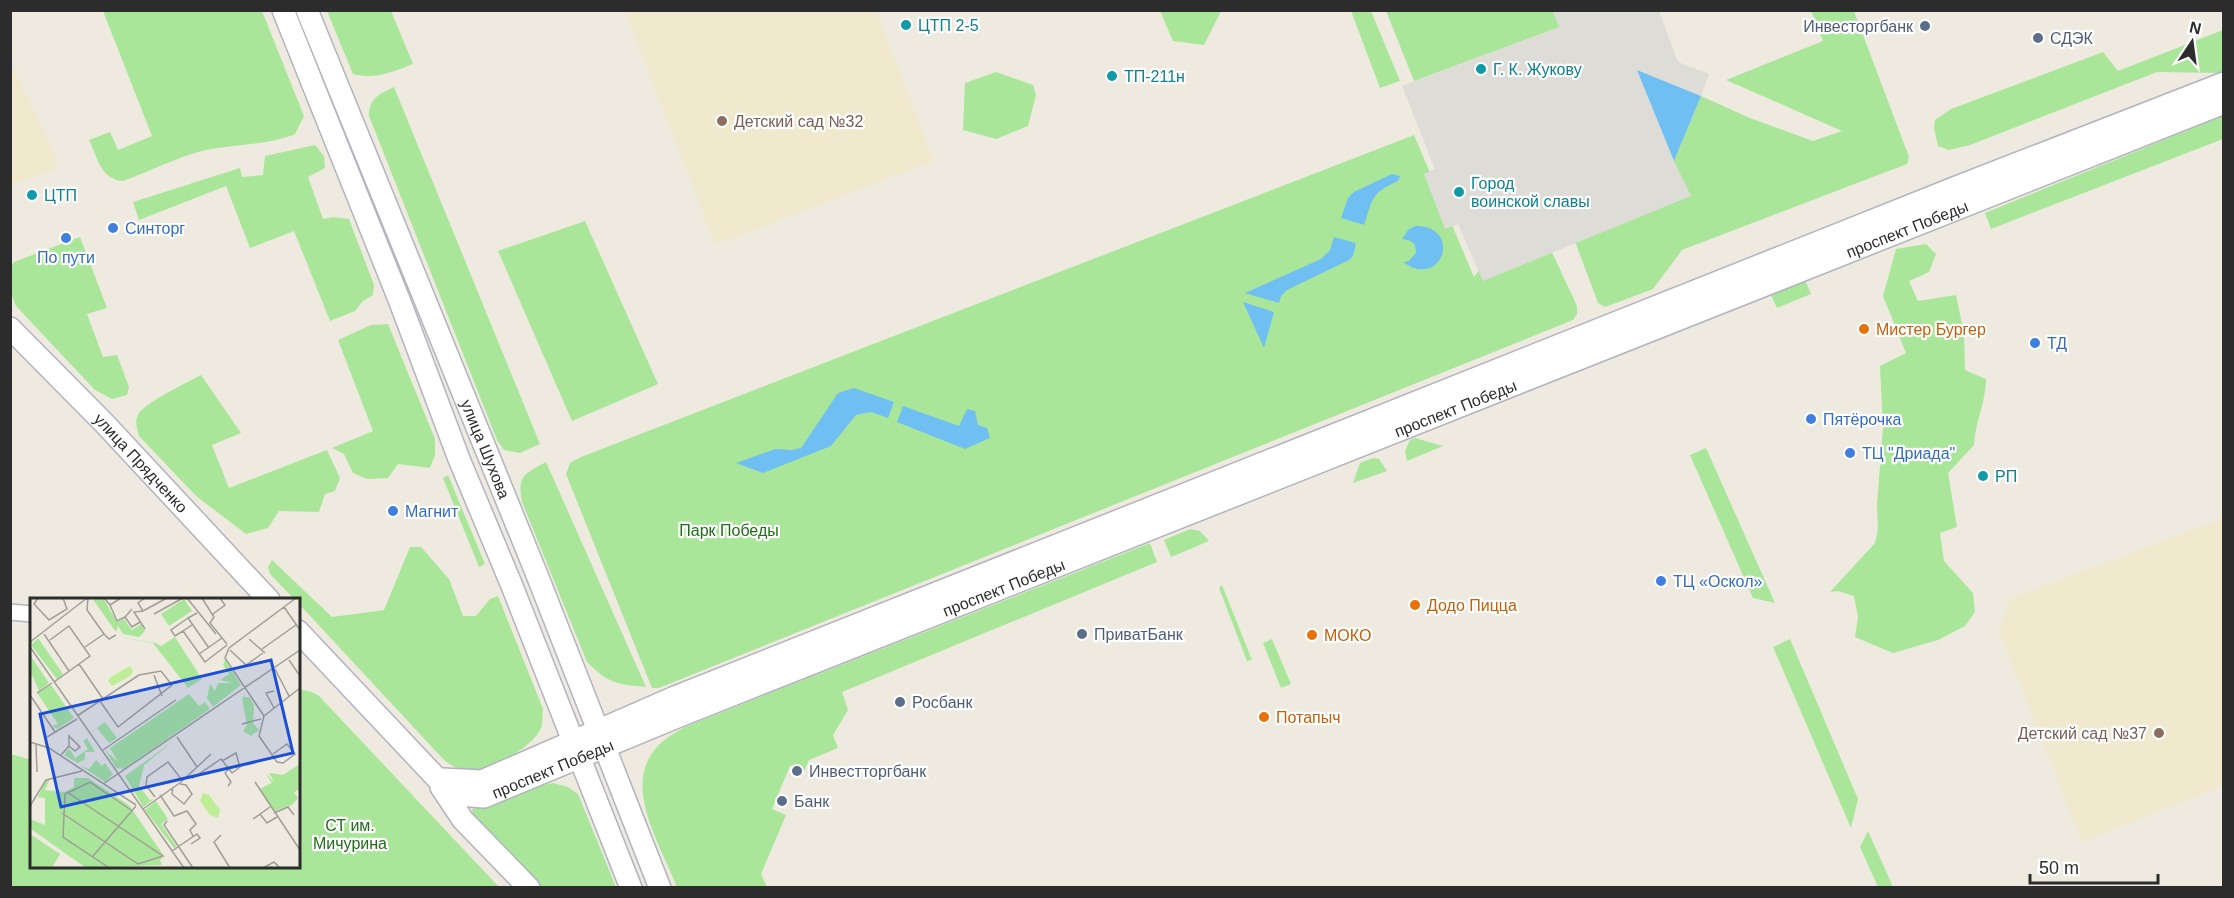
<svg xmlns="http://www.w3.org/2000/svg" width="2234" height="898" font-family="Helvetica,sans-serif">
	<rect width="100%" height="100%" fill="#eeeadf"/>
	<g fill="#f0e9ce">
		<polygon points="628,11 876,11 934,161 715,245 625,12"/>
		<polygon points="10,60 56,156 54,157 58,168 11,185"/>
		<polygon points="2223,518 2223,786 2082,842 1999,631 2009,599"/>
	</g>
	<g fill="#aae69a">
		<path d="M103 11H262L304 116 295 134C264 147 230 143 198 152 173 159 148 172 123 181 100 179 98 158 89 140L110 132 118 150 152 136Z"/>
		<path d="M327 11H391L413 64C392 72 376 80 353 74Z"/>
		<polygon points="1160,11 1221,11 1204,45 1173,41"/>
		<polygon points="1351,11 1371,11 1400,81 1380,88"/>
		<polygon points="1386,11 1553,11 1560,27 1414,81"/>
		<polygon points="1811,11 1854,11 1909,157 1907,164 1682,250 1653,289 1605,307 1598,303 1564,212 1674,161 1701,96 1750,118 1813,141 1842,131 1726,80 1823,41"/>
		<polygon points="2223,30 2223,70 2221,73 2157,72 1970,145 1949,150 1938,146 1934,128 1935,120 1951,109 2103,52 2118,71"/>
		<polygon points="996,72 1033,85 1036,95 1028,126 996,139 963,130 965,83"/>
		<path d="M394 87 540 444 520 453 504 450 497 440 369 116C369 98 379 94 394 87Z"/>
		<polygon points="2223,116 2223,139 1991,229 1985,213"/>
		<polygon points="1414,135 1474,277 1482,266 1551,250 1577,306 1577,314 1573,320 659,688 652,688 566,474 570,463 581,457"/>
		<polygon points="315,145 324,156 325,168 308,177 323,219 334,217 349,219 374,285 373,295 363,301 355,311 330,321 294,231 250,248 226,186 139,220 133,202 240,168 242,177 263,175 265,156"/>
		<polygon points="585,221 658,384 572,421 498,251"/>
		<path d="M80 237 107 308 87 314 103 357 117 355 129 387 127 395 112 399 95 390 16 306C11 295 5 273 14 262Z"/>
		<path d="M1926 244 1936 254 1929 272 1909 281 1918 301 1956 295 1964 334 1965 370 1986 379C1986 402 1975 422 1974 445L1948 473 1957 527 1940 533 1944 561 1973 593 1975 612 1965 626 1938 640 1893 653 1855 637 1858 617 1854 596 1838 591 1830 592 1875 543 1878 529 1877 505 1883 427 1880 366 1906 353 1883 296 1896 249Z"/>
		<polygon points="1805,280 1811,294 1777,308 1771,295"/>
		<polygon points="388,324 435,439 435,455 430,468 398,464 388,478 367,479 353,473 344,454 332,448 373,431 338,340 371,325"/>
		<path d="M201 375 241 433 212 445 229 488 327 450 340 478 335 491 325 494 319 512 279 511 268 528 246 534 196 496 139 436C137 429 134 420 139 413 148 401 186 383 201 375Z"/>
		<polygon points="1415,438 1443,446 1407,461 1405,451 1410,440"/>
		<polygon points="1706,448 1775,603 1753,598 1690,455"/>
		<polygon points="1373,458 1379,459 1387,471 1353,483 1360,463"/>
		<path d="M546 462 646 687C616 684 609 684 587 662L522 502C517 475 525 474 546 462Z"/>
		<polygon points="448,475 485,564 479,567 443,478"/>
		<polygon points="1190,529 1200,531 1209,541 1171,557 1164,540"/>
		<path d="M1150 543 1157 562 842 692 848 710 833 735 838 748 809 760 804 772 790 766 772 809 786 815 761 874 767 887H677C652 826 607 760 692 724Z"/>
		<path d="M410 547H421L449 579 463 616H476L490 599 498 596 543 709C542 715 543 722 541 728 533 747 491 771 470 771 459 771 452 766 444 760L299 604 298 600 294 599 270 574 268 567 272 560 332 617 384 610Z"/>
		<polygon points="1222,585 1252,660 1247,661 1219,588"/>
		<polygon points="1272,639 1291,684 1281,688 1263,643"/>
		<polygon points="1790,639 1858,799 1851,828 1773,647"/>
		<polygon points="299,689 312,692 319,696 499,887 11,887 11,754 31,760 32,866 298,866"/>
		<polygon points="553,783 568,787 578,794 616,887 542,887 473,815 472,809 537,786"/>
		<polygon points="1868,831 1893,887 1878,887 1860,847"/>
	</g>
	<polygon fill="#dedcd6" points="1553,11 1659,11 1678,62 1709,74 1701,96 1638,70 1674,161 1691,196 1483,281 1458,224 1445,229 1424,174 1435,169 1402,86 1559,27"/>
	<g fill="#6fbff3">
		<polygon points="1637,70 1701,96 1674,161"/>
		<path d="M1392 174 1400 176 1398 181C1371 193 1373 198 1364 225L1341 218 1348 198 1354 192Z"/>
		<path d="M1415 226C1463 225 1443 291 1403 262L1409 261 1416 253 1415 245 1411 241 1402 239 1408 230Z"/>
		<polygon points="1334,237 1356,243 1353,256 1349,260 1287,290 1281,296 1279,303 1245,293 1321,259 1330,250"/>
		<polygon points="1243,302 1274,312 1264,348"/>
		<polygon points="854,388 894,402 888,418 871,412 856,415 831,446 763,473 736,463 775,449 792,450 801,448 838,393"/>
		<polygon points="903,406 959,426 967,409 975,411 978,425 987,428 990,438 965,449 897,422"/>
	</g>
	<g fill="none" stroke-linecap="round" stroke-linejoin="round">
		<defs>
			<polyline id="street" points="10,612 32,614"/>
			<g id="secondary">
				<polyline points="283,10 400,302 459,459 512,586 631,888"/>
				<path id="s1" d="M307 10 537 575 660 888"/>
				<path id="s2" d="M10 328 105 424 269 600"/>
				<path id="s3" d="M298 631 446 788 458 795 484 797 682 715 2224 103"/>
				<polyline points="443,779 482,781 675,697 1954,188 2224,83"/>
				<polyline points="441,787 463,820 529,888"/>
			</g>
		</defs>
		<use href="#street" stroke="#b2b3c0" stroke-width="18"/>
		<use href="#secondary" stroke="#b2b3c0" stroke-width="24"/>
		<use href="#street" stroke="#fff" stroke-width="15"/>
		<use href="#secondary" stroke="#fff" stroke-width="21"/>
	</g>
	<g fill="#0f9aa8" stroke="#fff" stroke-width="2">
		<circle cx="906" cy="25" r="6"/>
		<circle cx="1481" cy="69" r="6"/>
		<circle cx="1112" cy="76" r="6"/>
		<circle cx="1459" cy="192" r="6"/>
		<circle cx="32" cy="195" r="6"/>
		<circle cx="1983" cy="476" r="6"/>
	</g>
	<g fill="#5c6f8a" stroke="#fff" stroke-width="2">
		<circle cx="1925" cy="26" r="6"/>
		<circle cx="2038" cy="38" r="6"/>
		<circle cx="1082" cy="634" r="6"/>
		<circle cx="900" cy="702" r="6"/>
		<circle cx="797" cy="771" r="6"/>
		<circle cx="782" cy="801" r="6"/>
	</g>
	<g fill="#8d6e63" stroke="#fff" stroke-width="2">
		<circle cx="722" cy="121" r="6"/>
		<circle cx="2159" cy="733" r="6"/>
	</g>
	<g fill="#3f7fe0" stroke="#fff" stroke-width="2">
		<circle cx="113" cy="228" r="6"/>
		<circle cx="66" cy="238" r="6"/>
		<circle cx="2035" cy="343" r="6"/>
		<circle cx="1811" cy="419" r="6"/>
		<circle cx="1850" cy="453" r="6"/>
		<circle cx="393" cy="511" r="6"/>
		<circle cx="1661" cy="581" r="6"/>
	</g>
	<g fill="#e8710a" stroke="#fff" stroke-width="2">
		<circle cx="1864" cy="329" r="6"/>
		<circle cx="1415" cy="605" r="6"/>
		<circle cx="1312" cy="635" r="6"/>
		<circle cx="1264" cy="717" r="6"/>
	</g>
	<g text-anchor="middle" stroke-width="4.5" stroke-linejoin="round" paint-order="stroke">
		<g font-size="16" fill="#0d838f" stroke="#fff" text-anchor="start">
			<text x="918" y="31">ЦТП 2-5</text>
			<text x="1493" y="75">Г. К. Жукову</text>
			<text x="1124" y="82">ТП-211н</text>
			<text x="1471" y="189">Город<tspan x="1471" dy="18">воинской славы</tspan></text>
			<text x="44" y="201">ЦТП</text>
			<text x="1995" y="482">РП</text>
		</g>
		<g font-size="16" fill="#4e5e75" stroke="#fff" text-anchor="start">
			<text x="1913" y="32" text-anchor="end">Инвесторгбанк</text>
			<text x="2050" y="44">СДЭК</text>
			<text x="1094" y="640">ПриватБанк</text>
			<text x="912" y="708">Росбанк</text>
			<text x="809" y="777">Инвестторгбанк</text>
			<text x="794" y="807">Банк</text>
		</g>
		<g font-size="16" fill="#785e54" stroke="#fff" text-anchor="start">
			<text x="734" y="127">Детский сад №32</text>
			<text x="2147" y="739" text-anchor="end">Детский сад №37</text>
		</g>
		<g font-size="16" fill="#366cbe" stroke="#fff" text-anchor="start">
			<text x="125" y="234">Синторг</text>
			<text x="66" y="263" text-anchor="middle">По пути</text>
			<text x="2047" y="349">ТД</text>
			<text x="1823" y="425">Пятёрочка</text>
			<text x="1862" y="459">ТЦ "Дриада"</text>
			<text x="405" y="517">Магнит</text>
			<text x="1673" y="587">ТЦ «Оскол»</text>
		</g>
		<g font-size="16" fill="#2c2c2c" stroke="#fff">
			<text dy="6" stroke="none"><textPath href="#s3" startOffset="1788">проспект Победы</textPath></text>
			<text dy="6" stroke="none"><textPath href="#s3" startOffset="1302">проспект Победы</textPath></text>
			<text dy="6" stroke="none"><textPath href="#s1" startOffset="474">улица Шухова</textPath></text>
			<text dy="6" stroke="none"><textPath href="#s2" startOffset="188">улица Прядченко</textPath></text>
			<text dy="6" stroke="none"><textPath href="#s3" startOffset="816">проспект Победы</textPath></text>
			<text dy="6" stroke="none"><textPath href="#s3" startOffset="330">проспект Победы</textPath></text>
		</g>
		<g font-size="16" fill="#c56008" stroke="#fff" text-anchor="start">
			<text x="1876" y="335">Мистер Бургер</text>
			<text x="1427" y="611">Додо Пицца</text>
			<text x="1324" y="641">МОКО</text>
			<text x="1276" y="723">Потапыч</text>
		</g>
		<g font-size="16" fill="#1f6e18" stroke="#fff">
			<text x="729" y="536">Парк Победы</text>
			<text x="350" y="831">СТ им.<tspan x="350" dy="18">Мичурина</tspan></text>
		</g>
	</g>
	<g transform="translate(30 598)">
		<rect width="270" height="270" fill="#eeeadf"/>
		<path d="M62 0H73L87 24 94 21 102 32 111 26 115 33 109 39 93 36 88 28 86 34ZM154 1 162 13 139 28 131 16ZM89 39 126 45 131 48 145 39 172 81 158 90 123 45ZM8 40 33 76 27 81 1 47ZM0 57 19 85 9 93 0 73ZM195 61 211 87 183 109 177 100 180 86 185 93 188 85H203L190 82 199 76 193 67ZM21 87 44 120 27 131 22 128 28 126 7 95ZM215 95 214 99H219L224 107 223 125 229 132 221 138 213 133 217 127 212 101ZM159 96 169 108 175 104 180 111 94 171 86 170 75 152 88 164 80 150ZM75 124 87 140 79 145 67 130ZM57 140 65 154H55V161L48 165 34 157 39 150 45 160 58 151 53 143ZM142 144 114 167 109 188 120 202 124 201 113 209 95 178ZM66 162 72 168 75 165 83 176 75 184 51 168 59 171ZM270 166V190L264 195 268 200 262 207 245 213 229 191 242 185 235 175 244 184 239 175 253 177ZM44 180H58L99 207 134 258 130 262 132 267 56 270 1 231 0 221 15 227V200L8 199 15 183 20 181 15 192 35 194 44 189ZM126 203 138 221 131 226 147 249 144 250 115 212ZM0 236 30 256 22 270H0Z" fill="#aae69a"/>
		<path d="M100 68 103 73 100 78 82 88 78 83 81 79ZM173 195 179 197 190 212 188 220 180 217 170 203Z" fill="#bdee95"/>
		<path fill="none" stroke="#a09e97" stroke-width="1.5" d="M8 0 4 6 19 22 37 11 33 0M58 0 57 12 74 36 79 41 86 37M74 0 80 7 91 0M115 0 108 5 113 13 137 0M157 0 186 36M172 0 184 19 180 25 197 46M80 7 87 23 95 19M254 9 270 32M102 11 95 19 102 29 110 24M113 13 104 14 115 31M167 15 158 20 179 50M124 16 153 0M183 16 195 7 190 0M162 27 153 33 175 64 197 47M153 33 145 38 141 32 158 20M14 36 39 73M219 41 235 55M20 42 39 28 60 58 24 84M0 44 57 0M0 49 154 270M55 49 74 36M232 51 266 27M200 52 216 67 233 55M169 56 192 40M259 62 270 78M49 66 73 101M245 71 259 98M124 77 132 98M7 95 22 85M0 97 25 134M244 110 236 95 244 93M47 118 109 77 131 73 142 87 88 129 70 103M234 118 270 90M212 126 231 121M17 139 47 121M147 139 167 169M0 144 19 150 106 207M6 146 7 174M73 152 146 102M243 156 257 146 265 156 253 165 247 164 229 138 234 118 195 60 199 50 266 0M31 157 39 148V138L50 149 45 153 39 148M192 163 206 155 210 169 202 175 199 171M157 179 163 180 191 161 199 171 195 175 201 184 198 188M225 184 270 252M73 186 270 52M143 189 142 196 154 206 162 196 156 187 150 186M130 197 144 218 157 213 166 226 160 232 163 238M125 199 116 187 117 179 138 164 152 182M0 208 16 182 52 173M113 211 151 184 181 156M32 215 108 266 133 258 37 194M244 215 258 209 264 217M230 216 237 225 247 219M223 221 240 209M137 223 134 227 163 270M191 237 184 244 200 270M142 253 167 236 170 240 161 246M63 258 106 208M78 269 33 239 35 196 60 184 101 212M233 270 244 264 250 270"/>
		<path fill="#1d4ed8" fill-opacity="0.15" stroke="#1d4ed8" stroke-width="3" d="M241 62 263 155 31 209 10 116Z"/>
		<rect width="270" height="270" fill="none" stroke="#2c2c2c" stroke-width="3"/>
	</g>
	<rect width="2234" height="898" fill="none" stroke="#2c2c2c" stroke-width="24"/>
	<g transform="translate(2192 42) rotate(13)" stroke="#ffffff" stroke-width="4.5" paint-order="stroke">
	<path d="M0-4.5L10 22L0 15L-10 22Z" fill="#2c2c2c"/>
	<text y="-9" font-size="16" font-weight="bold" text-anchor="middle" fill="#2c2c2c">N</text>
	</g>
	<path d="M2030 874v9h128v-9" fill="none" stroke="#2c2c2c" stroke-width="3"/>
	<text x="2039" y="874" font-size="18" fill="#2c2c2c" stroke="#ffffff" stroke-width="4.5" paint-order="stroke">50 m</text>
</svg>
